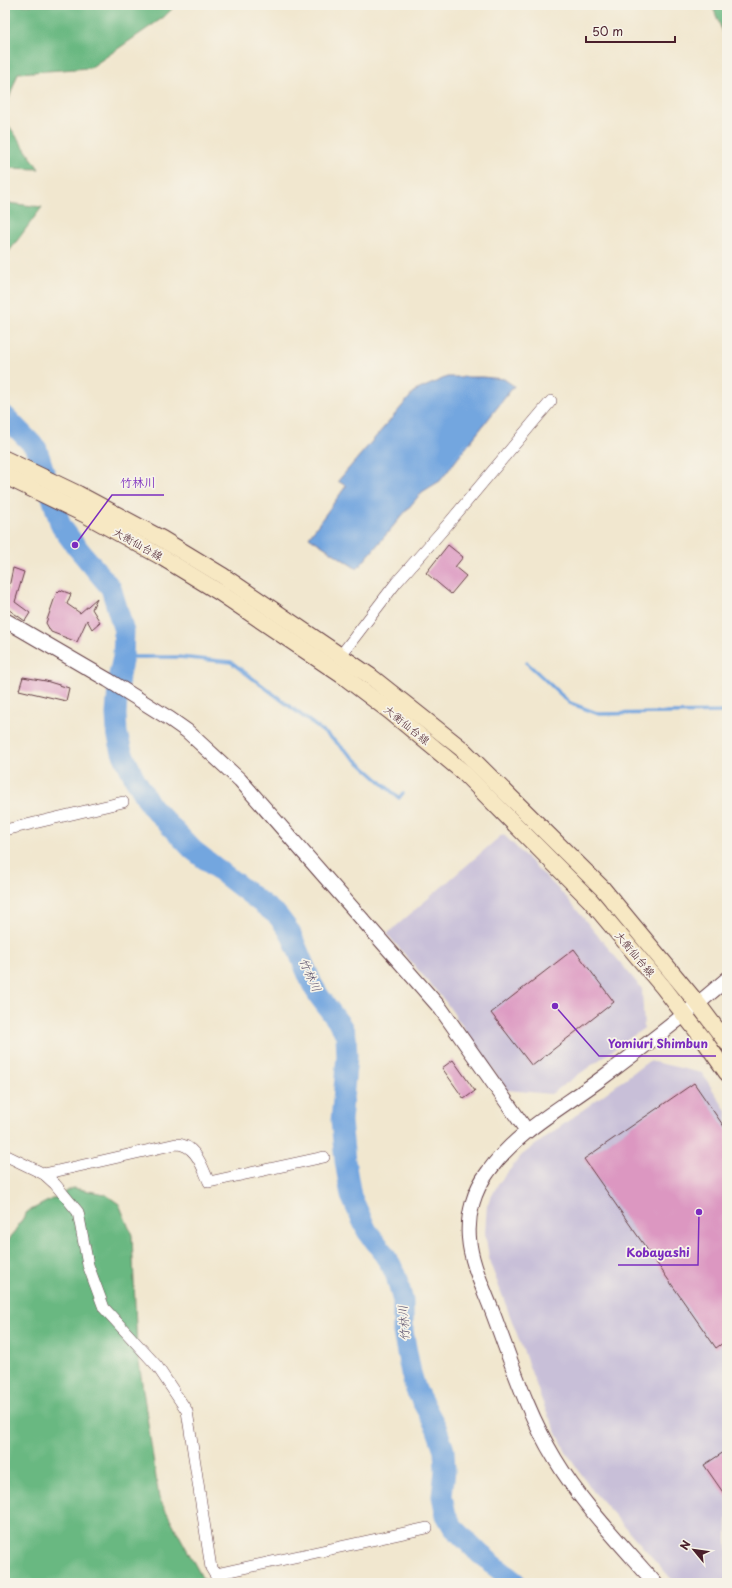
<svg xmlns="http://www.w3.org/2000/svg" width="732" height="1588" font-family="'Playpen Sans','Klee One',sans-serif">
	<rect width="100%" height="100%" fill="#f7f3e8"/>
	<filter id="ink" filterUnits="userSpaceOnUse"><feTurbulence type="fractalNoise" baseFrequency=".025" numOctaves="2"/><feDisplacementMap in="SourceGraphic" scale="8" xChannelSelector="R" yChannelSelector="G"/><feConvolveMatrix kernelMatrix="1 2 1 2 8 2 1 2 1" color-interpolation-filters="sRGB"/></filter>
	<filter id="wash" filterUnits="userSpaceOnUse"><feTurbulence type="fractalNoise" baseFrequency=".012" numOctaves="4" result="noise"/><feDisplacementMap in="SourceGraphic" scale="16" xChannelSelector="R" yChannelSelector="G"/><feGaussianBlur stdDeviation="0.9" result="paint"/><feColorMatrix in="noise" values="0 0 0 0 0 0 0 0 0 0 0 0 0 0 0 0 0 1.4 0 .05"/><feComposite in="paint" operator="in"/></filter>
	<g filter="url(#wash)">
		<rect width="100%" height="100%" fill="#f1e7cf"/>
		<g fill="#c8bfd8">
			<polygon points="503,834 566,897 642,989 644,1028 551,1094 507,1090 445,1001 387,934"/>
			<polygon points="649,1061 702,1073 727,1112 727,1583 675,1583 593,1491 567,1453 546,1411 490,1263 485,1233 487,1205 498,1184 522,1155"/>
		</g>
		<g fill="#69b881" stroke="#5a6c56">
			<polygon points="5,5 176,5 164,17 90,68 18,73 5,110"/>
			<polygon points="712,5 727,5 727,43"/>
			<polygon points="5,120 39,169 5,168"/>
			<polygon points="5,200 7,203 42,207 5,257"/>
			<polygon points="73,1188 105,1194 119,1204 132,1235 137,1349 159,1498 205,1583 5,1583 5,1246 27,1212"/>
		</g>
		<polygon fill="#73a6df" stroke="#5e6285" points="447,377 482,377 504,379 514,386 440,481 422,492 357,569 309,537 346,486 338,481 415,391"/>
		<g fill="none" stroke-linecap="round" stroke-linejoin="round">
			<g stroke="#73a6df" stroke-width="3.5">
				<polyline points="123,657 178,657 231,662 329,736 399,798 403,793"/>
				<polyline points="527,663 570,703 599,714 727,712"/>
			</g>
			<polyline stroke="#73a6df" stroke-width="21" points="5,416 37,449 61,526 75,545 111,588 124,631 123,657 119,675 116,714 117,733 122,752 134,777 151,806 193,850 278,916 290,932 312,984 319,996 342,1027 346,1036 347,1056 341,1121 345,1161 351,1196 367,1231 378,1245 391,1265 396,1276 403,1301 403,1332 411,1373 416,1390 436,1427 444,1450 445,1471 442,1496 446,1515 453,1527 480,1554 516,1583"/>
		</g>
		<g id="blocks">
			<g fill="#dc97c1">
				<polygon points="448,545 463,557 455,567 466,576 451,594 426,573"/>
				<polygon points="13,568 24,572 15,602 30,613 25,621 5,607"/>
				<polygon points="60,590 71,594 67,604 80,613 97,598 92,609 100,622 92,629 87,620 77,642 51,632 46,623 56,594"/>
				<polygon points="23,677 46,681 69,688 66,701 19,690"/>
				<polygon points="574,949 614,1002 532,1066 491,1013"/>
				<polygon points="453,1060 475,1091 464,1099 442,1068"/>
				<polygon points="694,1083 727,1131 727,1340 716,1348 584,1159"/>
				<polygon points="727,1450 727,1498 704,1465"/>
			</g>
		</g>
	</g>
	<g filter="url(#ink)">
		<use href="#blocks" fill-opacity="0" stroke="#633d44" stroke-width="1"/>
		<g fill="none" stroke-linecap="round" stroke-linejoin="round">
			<defs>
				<g id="minor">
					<polyline points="341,655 396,583 448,524 551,401"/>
					<polyline points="5,830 123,802"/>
					<polyline points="5,1155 44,1174 55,1184 78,1212 88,1265 104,1308 157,1366 187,1411 211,1568 220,1583"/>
					<path d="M44 1174 176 1144C196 1144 202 1167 209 1182L324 1157"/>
					<polyline points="216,1574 427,1528"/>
				</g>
				<g id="tertiary">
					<polyline points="5,620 108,680 170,719 187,731 240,780 441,1009 527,1131"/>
					<path d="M655 1583C620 1543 582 1504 555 1459 528 1415 512 1364 494 1316 485 1291 471 1265 469 1238 467 1215 474 1190 488 1172 517 1131 562 1108 602 1078 630 1057 658 1036 685 1014 699 1003 713 991 727 979"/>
				</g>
				<g id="secondary">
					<polyline points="5,459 78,494 162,539 223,576 370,676 462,749 603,889 698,1004 727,1043"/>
					<polyline points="5,476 86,515 160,556 219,592 346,678 391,712 463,772 590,900 663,987 704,1040 727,1073"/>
				</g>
			</defs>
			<use href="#minor" stroke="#633d44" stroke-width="12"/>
			<use href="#tertiary" stroke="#633d44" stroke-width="16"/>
			<use href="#secondary" stroke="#633d44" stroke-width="18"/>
			<use href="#minor" stroke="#fff" stroke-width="11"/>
			<use href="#tertiary" stroke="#fff" stroke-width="14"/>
			<use href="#secondary" stroke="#f7e8c3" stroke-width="16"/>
		</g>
	</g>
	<g text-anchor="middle" stroke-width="3.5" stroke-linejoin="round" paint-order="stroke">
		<g font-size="11" fill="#4a1f2b" stroke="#f7f3e8">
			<text transform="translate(138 544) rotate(29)" y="4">大衡仙台線</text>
			<text transform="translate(407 725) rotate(39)" y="4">大衡仙台線</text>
			<text transform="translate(635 954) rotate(50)" y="4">大衡仙台線</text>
		</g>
		<g font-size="12" font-style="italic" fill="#584e6a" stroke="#f7f3e8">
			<text transform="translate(310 975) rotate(66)" y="4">竹林川</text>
			<text transform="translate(404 1323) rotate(-94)" y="4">竹林川</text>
		</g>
	</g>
	<path fill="none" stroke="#7b2cbf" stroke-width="1.5" d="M75 545L112 495H164M555 1006L599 1056H716M699 1212L698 1265H618"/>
	<g fill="#7b2cbf" stroke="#f7f3e8" stroke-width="1.5">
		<circle cx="75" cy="545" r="4"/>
		<circle cx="555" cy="1006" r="4"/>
		<circle cx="699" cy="1212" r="4"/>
	</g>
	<g font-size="12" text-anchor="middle" font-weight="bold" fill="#7b2cbf" stroke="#f7f3e8" stroke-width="3.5" stroke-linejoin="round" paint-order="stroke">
		<text x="138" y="487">竹林川</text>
		<text x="658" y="1048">Yomiuri Shimbun</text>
		<text x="658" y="1257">Kobayashi</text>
	</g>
	<rect width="732" height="1588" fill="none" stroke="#f7f3e8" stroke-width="20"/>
	<g transform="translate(694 1550) rotate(299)" stroke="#f7f3e8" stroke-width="3" paint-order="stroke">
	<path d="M0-3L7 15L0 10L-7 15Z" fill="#4a1f2b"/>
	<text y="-6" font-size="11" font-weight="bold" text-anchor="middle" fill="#4a1f2b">N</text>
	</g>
	<path d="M586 36v6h89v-6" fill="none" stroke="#4a1f2b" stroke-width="2"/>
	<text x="592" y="36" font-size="12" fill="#4a1f2b" stroke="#f7f3e8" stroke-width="3" paint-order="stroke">50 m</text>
</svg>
